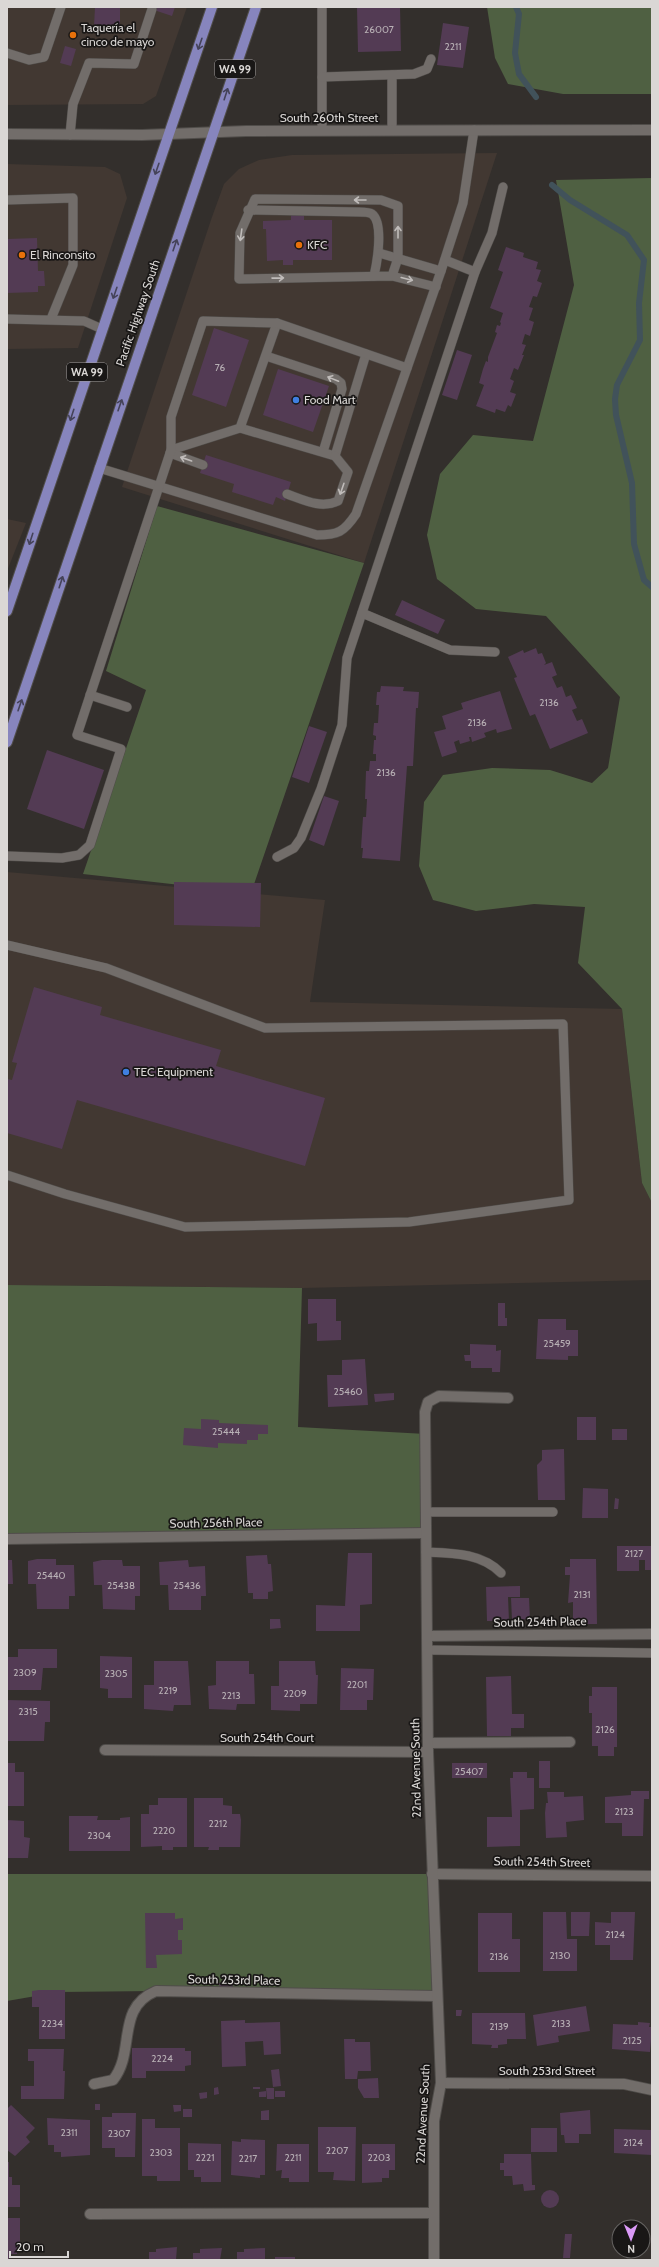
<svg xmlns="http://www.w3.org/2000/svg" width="659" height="2267" font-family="Cabin,sans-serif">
	<rect width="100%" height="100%" fill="#332f2c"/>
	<g fill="#423832">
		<polygon points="7,7 187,7 156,96 143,104 7,105"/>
		<polygon points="497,153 364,563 122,487 212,217 224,184 239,169 259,160 292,155"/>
		<polygon points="7,164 105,167 120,174 127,198 78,348 7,349"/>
		<polygon points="7,519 26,523 7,571"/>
		<polygon points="7,872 325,900 310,1002 622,1009 642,1183 652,1203 652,1280 302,1288 7,1285"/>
	</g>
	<g fill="#4f6042">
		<polygon points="487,7 652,7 652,94 563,94 508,84 495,58"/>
		<polygon points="652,178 652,1203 642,1183 622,1009 578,963 585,907 534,904 476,911 433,900 419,866 424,802 443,775 492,768 550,770 592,783 608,768 620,697 546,616 476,609 437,579 427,535 440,474 473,435 533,441 574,285 556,180"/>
		<polygon points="157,506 364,563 251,893 83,874 146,690 106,671"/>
		<polygon points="7,1285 302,1288 298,1427 426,1434 426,1533 7,1539"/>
		<polygon points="7,1874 432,1874 436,1996 156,1991 59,1992 7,2001"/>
	</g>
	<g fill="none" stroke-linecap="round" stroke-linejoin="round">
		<g stroke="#41525a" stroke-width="6">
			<polyline points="516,7 519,14 515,53 519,74 536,97"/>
			<polyline points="552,185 570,200 627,235 644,260 639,303 640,340 617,385 615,399 616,415 632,483 634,544 644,580 652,587"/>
		</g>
	</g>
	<g fill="#533b54">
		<polygon points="95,7 120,7 120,26 94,26"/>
		<polygon points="145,7 175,7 172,16"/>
		<polygon points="357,7 400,7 401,51 358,52"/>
		<polygon points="443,23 469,27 463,68 437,65"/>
		<polygon points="65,46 76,49 71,66 60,63"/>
		<polygon points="291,215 304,215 304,220 332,220 332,260 293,260 293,265 283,265 283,260 267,261 266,229 263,229 263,221 291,220"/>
		<polygon points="37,238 38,271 44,271 45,286 38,286 38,292 7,293 7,239"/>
		<polygon points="506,247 524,253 523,257 538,262 536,269 541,270 537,281 542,283 537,297 533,296 529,307 533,308 529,320 534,322 530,336 525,334 522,344 526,345 522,355 524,355 518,370 514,368 510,379 514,381 510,392 516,394 511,407 508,405 505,412 496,409 495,413 476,406 484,385 479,383 483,369 486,361 488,362 488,357 497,333 495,332 497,325 500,326 501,323 500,322 503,313 490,308 503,272 498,270"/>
		<polygon points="214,328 249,340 226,407 192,395"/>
		<polygon points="457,350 472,355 457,400 442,395"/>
		<polygon points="278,369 329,386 313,432 263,415"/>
		<polygon points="206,455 291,482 285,501 276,497 273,505 232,492 234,484 200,473"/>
		<polygon points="402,600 445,620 438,634 395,615"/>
		<polygon points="536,648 538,654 542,653 546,663 544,665 552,662 557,675 552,677 557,688 562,686 566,697 571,695 577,708 572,710 577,721 582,719 588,733 550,749 535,714 530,716 514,678 517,677 508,657 523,650 524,653"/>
		<polygon points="381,686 404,687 403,691 419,692 418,708 416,708 413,766 407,766 400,861 362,858 363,848 361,848 363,817 366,817 367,799 365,799 366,771 369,771 370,761 376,761 376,754 373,754 374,740 376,740 376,736 373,735 374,723 378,723 379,705 376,705 377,692 380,692"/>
		<polygon points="500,691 512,729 497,733 496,729 484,733 486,737 472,742 471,737 469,737 470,741 460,744 459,740 454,742 457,752 442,757 434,732 446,729 442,716 463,709 461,703"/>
		<polygon points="309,726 327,732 309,783 292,777"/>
		<polygon points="47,750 104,770 84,829 27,809"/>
		<polygon points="324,796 339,801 324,846 309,840"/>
		<polygon points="174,882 261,883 260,927 174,925"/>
		<polygon points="34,987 102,1007 100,1015 221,1050 216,1066 325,1098 305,1166 77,1100 62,1149 7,1133 7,1079 12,1080 17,1063 12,1062"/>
		<polygon points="308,1299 336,1299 336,1321 341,1321 341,1340 317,1341 317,1323 308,1324"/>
		<polygon points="498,1303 505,1303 505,1318 507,1318 507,1326 498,1326"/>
		<polygon points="538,1319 566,1319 566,1330 578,1330 578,1356 568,1356 568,1360 536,1359"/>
		<polygon points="470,1344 496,1345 496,1351 501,1350 500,1372 492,1372 492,1368 471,1368 471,1361 465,1361 464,1355 470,1355"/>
		<polygon points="365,1359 368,1405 328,1407 327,1375 342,1375 342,1360"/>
		<polygon points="394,1393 394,1400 375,1402 374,1394"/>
		<rect x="577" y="1417" width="19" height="23"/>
		<polygon points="201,1419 219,1420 219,1423 268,1425 268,1434 258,1434 258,1440 247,1440 247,1444 218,1443 218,1448 183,1445 184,1428 201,1429"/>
		<rect x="612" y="1429" width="15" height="11"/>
		<polygon points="564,1449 565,1500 538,1500 537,1465 542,1460 542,1450"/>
		<polygon points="583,1488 608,1489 608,1518 582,1518"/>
		<polygon points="615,1498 619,1499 618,1509 614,1509"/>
		<polygon points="617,1546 652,1546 652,1570 645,1570 645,1560 639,1560 639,1571 617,1571"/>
		<polygon points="348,1553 372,1553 372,1604 360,1605 360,1631 316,1631 316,1605 345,1606"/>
		<polygon points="267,1555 268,1564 271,1564 273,1591 268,1592 268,1599 253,1599 253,1593 248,1593 246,1556"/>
		<polygon points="37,1559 56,1559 56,1565 74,1565 75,1596 69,1596 69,1609 37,1609 36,1584 28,1584 28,1561"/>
		<polygon points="570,1559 596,1559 597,1624 573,1624 573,1602 568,1603 570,1575 565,1575 565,1567 570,1567"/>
		<polygon points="7,1560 12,1560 13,1584 7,1584"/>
		<polygon points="102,1560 122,1560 123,1566 140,1566 140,1596 135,1596 135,1610 103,1609 102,1585 94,1585 93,1562"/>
		<polygon points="188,1560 189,1567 205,1566 206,1596 201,1596 201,1610 169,1610 168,1585 160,1585 159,1562"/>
		<polygon points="520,1586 520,1597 508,1597 509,1621 487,1621 486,1587"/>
		<polygon points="511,1598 529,1598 530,1619 512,1620"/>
		<polygon points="270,1619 280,1619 281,1628 270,1629"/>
		<polygon points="18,1649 57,1649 57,1668 43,1668 41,1690 7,1690 7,1657 18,1657"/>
		<polygon points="100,1656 132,1657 132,1698 108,1698 108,1689 100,1688"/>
		<polygon points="154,1661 188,1661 191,1705 174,1705 173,1711 144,1709 144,1685 154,1685"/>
		<polygon points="216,1661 249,1661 249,1674 254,1674 255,1704 237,1704 236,1710 209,1709 208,1686 216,1685"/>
		<polygon points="279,1661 315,1661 316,1675 318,1675 317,1704 300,1704 300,1711 271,1710 271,1686 279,1686"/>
		<polygon points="341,1668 374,1669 373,1700 367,1700 367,1710 340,1710"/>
		<polygon points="511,1676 512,1714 524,1714 524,1728 511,1728 511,1736 487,1736 486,1677"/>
		<polygon points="592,1687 617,1687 617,1747 614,1747 614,1756 598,1756 598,1746 592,1746 592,1713 589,1713 589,1696 592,1696"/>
		<polygon points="7,1700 50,1701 50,1722 45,1722 44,1741 7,1741"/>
		<rect x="539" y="1761" width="11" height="27"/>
		<polygon points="7,1763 15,1763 15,1772 24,1772 24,1806 7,1806"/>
		<rect x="452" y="1763" width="35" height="15"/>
		<polygon points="513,1772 527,1772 527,1778 534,1778 534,1809 520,1810 520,1846 487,1847 487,1817 512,1817 510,1778 513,1778"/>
		<polygon points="631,1791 649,1791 649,1799 644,1799 643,1836 622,1836 622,1823 605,1823 605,1797 631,1795"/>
		<polygon points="547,1792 564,1792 564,1797 583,1796 584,1820 566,1822 567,1837 546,1838 545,1813 546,1803 548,1803"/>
		<polygon points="158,1798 187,1798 187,1847 173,1847 173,1850 162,1850 162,1846 141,1847 141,1814 149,1814 149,1805 158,1805"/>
		<polygon points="194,1798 223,1798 223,1805 232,1806 232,1814 240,1814 241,1820 240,1847 219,1847 219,1850 208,1850 209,1847 194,1847"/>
		<polygon points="69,1816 98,1816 97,1820 120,1820 120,1818 130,1817 130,1851 69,1851"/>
		<polygon points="7,1820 24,1821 24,1837 30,1838 28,1858 7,1858"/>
		<polygon points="543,1912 566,1912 567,1939 577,1939 577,1971 543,1971"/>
		<polygon points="571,1912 590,1912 589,1936 571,1936"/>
		<polygon points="611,1912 635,1912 633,1960 610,1960 610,1945 595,1945 595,1922 611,1923"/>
		<polygon points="145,1913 175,1913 175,1919 183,1918 183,1930 178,1930 178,1940 182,1940 182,1954 156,1955 157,1968 146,1968"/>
		<polygon points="478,1913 512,1913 512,1939 520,1939 520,1972 478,1972"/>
		<polygon points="233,1982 233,1989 220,1990 219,1983"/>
		<polygon points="39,1990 65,1990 65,2039 39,2039 39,2007 32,2007 32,1991"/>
		<polygon points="586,2006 590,2031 558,2036 559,2042 537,2046 533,2015"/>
		<polygon points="456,2010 462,2010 461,2016 456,2016"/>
		<polygon points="472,2013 525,2013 526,2039 507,2039 507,2044 498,2045 498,2048 491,2048 492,2045 472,2044"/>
		<polygon points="245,2020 245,2023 280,2022 281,2054 264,2055 263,2041 245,2042 246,2066 222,2067 221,2021"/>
		<polygon points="638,2022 650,2023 649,2027 652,2027 650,2052 612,2049 613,2024 638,2025"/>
		<polygon points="344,2039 355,2039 355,2042 370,2042 371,2071 358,2071 357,2079 345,2079"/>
		<polygon points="132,2048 185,2048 185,2051 191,2051 191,2065 185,2066 185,2071 146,2071 146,2078 132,2078"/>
		<polygon points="28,2049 64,2049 63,2071 65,2071 64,2099 21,2099 21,2086 34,2086 34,2061 28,2061"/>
		<polygon points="279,2069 281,2086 273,2087 271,2070"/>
		<polygon points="378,2078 379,2098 364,2098 358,2088 358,2079"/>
		<polygon points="218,2087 219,2094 214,2095 214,2088"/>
		<rect x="253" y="2087" width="7" height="2"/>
		<polygon points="266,2088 274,2088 274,2099 267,2099"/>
		<polygon points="266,2091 266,2097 259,2097 259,2092"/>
		<rect x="275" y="2091" width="10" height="6"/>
		<polygon points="207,2092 207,2098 200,2099 199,2093"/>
		<rect x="95" y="2104" width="5" height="6"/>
		<polygon points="11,2105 35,2128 26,2137 30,2142 15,2156 7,2150 7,2109"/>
		<polygon points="173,2105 181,2105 181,2111 174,2112"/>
		<rect x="183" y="2109" width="9" height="8"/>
		<polygon points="269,2110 269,2120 261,2120 261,2111"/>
		<polygon points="590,2110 591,2134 579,2134 579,2143 565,2143 564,2135 561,2135 560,2113"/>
		<polygon points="112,2113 136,2113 135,2157 115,2157 115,2148 102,2148 102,2117 112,2117"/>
		<polygon points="47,2118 90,2120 90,2155 61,2157 61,2152 54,2152 54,2145 48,2145"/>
		<polygon points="142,2119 155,2119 155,2128 180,2128 180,2181 157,2181 157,2176 142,2176"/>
		<polygon points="318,2127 356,2127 355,2181 333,2180 334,2172 318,2172"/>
		<rect x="531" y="2128" width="26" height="24"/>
		<polygon points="614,2129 652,2130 652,2155 614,2153"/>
		<polygon points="241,2139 265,2140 265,2175 260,2175 260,2178 231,2175 232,2141 241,2142"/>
		<polygon points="188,2143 221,2144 221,2182 201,2182 201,2177 194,2177 194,2170 188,2170"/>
		<polygon points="277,2144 309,2144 309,2182 289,2182 289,2178 281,2178 282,2170 276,2171"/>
		<polygon points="362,2144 395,2144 395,2170 389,2170 389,2178 382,2178 382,2182 362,2183"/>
		<polygon points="504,2154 531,2154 532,2185 535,2185 535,2190 524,2191 523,2184 513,2185 512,2176 504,2176 504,2170 500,2170 500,2163 504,2163"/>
		<polygon points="7,2162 9,2162 9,2177 12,2177 12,2185 20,2185 20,2207 7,2207"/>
		<circle cx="550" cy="2199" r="9"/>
		<polygon points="7,2218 20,2218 20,2247 17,2247 17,2254 9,2254 9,2259 7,2259"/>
		<polygon points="565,2234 572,2234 570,2258 563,2258"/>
		<polygon points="177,2247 176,2260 149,2260 149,2252 156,2252 156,2249"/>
		<polygon points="222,2248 220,2260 193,2260 193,2253 200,2253 200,2249"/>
		<polygon points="265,2248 265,2260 237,2260 237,2252 244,2252 244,2249"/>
		<rect x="275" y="2257" width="20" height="3"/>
	</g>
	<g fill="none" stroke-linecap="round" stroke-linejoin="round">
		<defs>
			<g id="lane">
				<polyline points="322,7 322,130"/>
				<polyline points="7,53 29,60 44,57 61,7"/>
				<polyline points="392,75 392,130"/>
				<polyline points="322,77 414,74 427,69 431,59"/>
				<polyline points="70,135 73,104 89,63 134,64 152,9"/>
				<polyline points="7,200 73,198 73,265 51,319"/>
				<path d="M248 210 359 212C363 212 369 212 372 214 384 223 377 263 374 276"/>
				<polyline points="379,253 441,271"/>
				<polyline points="445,260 475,272"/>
				<polyline points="392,276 398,258 398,206 381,200 255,199 240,233 239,279 392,276 436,287"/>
				<polyline points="7,319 84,321 102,329"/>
				<polyline points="266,356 336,379 341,383 342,389 323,452"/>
				<polyline points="240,428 335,456 366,354"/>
				<polyline points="171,450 240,428 277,323"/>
				<polyline points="170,453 203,465"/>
				<path d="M99 468 317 535C338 535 344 532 356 514L441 271 463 203 474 130"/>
				<path d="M287 494C304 500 321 509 338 501L348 472 335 456"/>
				<polyline points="362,613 450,650 495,652"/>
				<polyline points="90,695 127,707"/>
				<polyline points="7,856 62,858 79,855 90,845 121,749 77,735 171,450 171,417 203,321 277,323 407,368"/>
				<polyline points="277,857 294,848 301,838 321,789 342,725 347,658 475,272 492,233 503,187"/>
				<polyline points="7,945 106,968 265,1028 563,1024 569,1200 409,1222 185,1227 65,1194 7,1175"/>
				<polyline points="426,1512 553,1512"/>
				<path d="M426 1552C453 1553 482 1553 501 1573"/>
				<polyline points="427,1650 652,1653"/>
			</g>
			<g id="street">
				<polyline points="7,1539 426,1533"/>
				<polyline points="427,1636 652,1634"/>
				<polyline points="428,1743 570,1742"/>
				<polyline points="105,1750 428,1752"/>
				<polyline points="432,1874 652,1876"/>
				<polyline points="441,2083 624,2084 652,2090"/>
				<path d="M94 2084 113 2080C136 2052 115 2008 156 1991L436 1996"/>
				<polyline points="90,2214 433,2213"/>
				<polyline points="434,2260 434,2121 441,2083 428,1752 425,1412 428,1402 439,1396 508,1398"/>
			</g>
			<polyline id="secondary" points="7,134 142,135 246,131 652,130"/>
			<g id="primary">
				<polyline points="7,611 212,7"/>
				<polyline points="7,742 256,7"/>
			</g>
		</defs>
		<use href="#lane" stroke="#504d4a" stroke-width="10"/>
		<use href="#street" stroke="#504d4a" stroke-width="12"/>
		<use href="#secondary" stroke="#504d4a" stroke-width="12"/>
		<use href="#primary" stroke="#504d4a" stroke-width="12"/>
		<use href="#lane" stroke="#726d6a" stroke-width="9"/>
		<use href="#street" stroke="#726d6a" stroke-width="10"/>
		<use href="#secondary" stroke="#726d6a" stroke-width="10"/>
		<use href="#primary" stroke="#8785bd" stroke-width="10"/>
	</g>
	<defs><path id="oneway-shaft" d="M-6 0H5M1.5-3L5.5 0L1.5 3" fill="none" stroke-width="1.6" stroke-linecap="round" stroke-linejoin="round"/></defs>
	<g stroke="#454359">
		<use href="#oneway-shaft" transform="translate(200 44) rotate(109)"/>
		<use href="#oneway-shaft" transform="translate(226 94) rotate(-72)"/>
		<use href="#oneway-shaft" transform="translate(157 169) rotate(109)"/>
		<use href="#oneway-shaft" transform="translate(175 245) rotate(-71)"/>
		<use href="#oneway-shaft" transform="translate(115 293) rotate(109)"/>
		<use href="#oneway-shaft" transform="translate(120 405) rotate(-71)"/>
		<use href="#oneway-shaft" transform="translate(72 415) rotate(108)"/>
		<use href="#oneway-shaft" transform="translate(31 539) rotate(108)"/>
		<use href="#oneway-shaft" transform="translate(61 582) rotate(-72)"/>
		<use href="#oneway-shaft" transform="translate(20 705) rotate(-71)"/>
	</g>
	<g stroke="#c0bcba">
		<use href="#oneway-shaft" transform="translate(360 200) rotate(-180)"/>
		<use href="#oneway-shaft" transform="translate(398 232) rotate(-90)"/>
		<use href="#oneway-shaft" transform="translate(241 235) rotate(98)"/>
		<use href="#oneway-shaft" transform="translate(278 278) rotate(-1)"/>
		<use href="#oneway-shaft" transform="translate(407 279) rotate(14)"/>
		<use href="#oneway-shaft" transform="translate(333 379) rotate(-158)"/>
		<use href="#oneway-shaft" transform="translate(186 459) rotate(-161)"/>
		<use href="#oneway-shaft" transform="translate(342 489) rotate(109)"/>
	</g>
	<g fill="#e8710a" stroke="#191716" stroke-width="1.5">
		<circle cx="73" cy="35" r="4"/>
		<circle cx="299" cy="245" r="4"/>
		<circle cx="22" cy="255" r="4"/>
	</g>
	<g fill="#3f7fe0" stroke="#191716" stroke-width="1.5">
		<circle cx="296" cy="400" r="4"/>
		<circle cx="126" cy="1072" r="4"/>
	</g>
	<g text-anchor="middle" stroke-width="3.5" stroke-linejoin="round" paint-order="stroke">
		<g font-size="10" fill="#b8b0b5">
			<text x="379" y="33">26007</text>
			<text x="453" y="50">2211</text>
			<text x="220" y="371">76</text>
			<text x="549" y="706">2136</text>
			<text x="477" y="726">2136</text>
			<text x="386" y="776">2136</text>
			<text x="557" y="1347">25459</text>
			<text x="348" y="1395">25460</text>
			<text x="226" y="1435">25444</text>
			<text x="634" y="1557">2127</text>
			<text x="51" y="1579">25440</text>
			<text x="121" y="1589">25438</text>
			<text x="187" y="1589">25436</text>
			<text x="582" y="1598">2131</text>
			<text x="25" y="1676">2309</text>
			<text x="116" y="1677">2305</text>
			<text x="357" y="1688">2201</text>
			<text x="168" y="1694">2219</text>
			<text x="295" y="1697">2209</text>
			<text x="231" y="1699">2213</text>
			<text x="28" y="1715">2315</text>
			<text x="605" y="1733">2126</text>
			<text x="469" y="1775">25407</text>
			<text x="624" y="1815">2123</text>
			<text x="218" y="1827">2212</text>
			<text x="164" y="1834">2220</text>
			<text x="99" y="1839">2304</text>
			<text x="615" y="1938">2124</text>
			<text x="560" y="1959">2130</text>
			<text x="499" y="1960">2136</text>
			<text x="52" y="2027">2234</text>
			<text x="561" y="2027">2133</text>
			<text x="499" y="2030">2139</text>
			<text x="632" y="2044">2125</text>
			<text x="162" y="2062">2224</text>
			<text x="69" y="2136">2311</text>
			<text x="119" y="2137">2307</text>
			<text x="633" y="2146">2124</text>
			<text x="337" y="2154">2207</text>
			<text x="161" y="2156">2303</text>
			<text x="205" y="2161">2221</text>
			<text x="293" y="2161">2211</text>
			<text x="379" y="2161">2203</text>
			<text x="248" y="2162">2217</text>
		</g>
		<g fill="#191716" stroke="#a09d9c" stroke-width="1">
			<rect x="215" y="60" width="40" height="18" rx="3"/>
			<rect x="67" y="363" width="40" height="18" rx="3"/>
		</g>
		<g font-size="11" font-weight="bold" fill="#dad7d5">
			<text x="235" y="73">WA 99</text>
			<text x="87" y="376">WA 99</text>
		</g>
		<g font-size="12" fill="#dad7d5" stroke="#191716" text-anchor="start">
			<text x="81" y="32">Taquería el<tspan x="81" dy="14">cinco de mayo</tspan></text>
			<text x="307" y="249">KFC</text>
			<text x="30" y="259">El Rinconsito</text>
			<text x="304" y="404">Food Mart</text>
			<text x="134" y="1076">TEC Equipment</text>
		</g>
		<g font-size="12" fill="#dad7d5" stroke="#191716">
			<text x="329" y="122">South 260th Street</text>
			<text transform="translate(138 313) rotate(-71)" y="4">Pacific Highway South</text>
			<text transform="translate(216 1523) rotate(-1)" y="4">South 256th Place</text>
			<text transform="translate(540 1622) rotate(-1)" y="4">South 254th Place</text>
			<text x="267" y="1742">South 254th Court</text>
			<text transform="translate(416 1768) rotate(-91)" y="4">22nd Avenue South</text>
			<text transform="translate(542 1862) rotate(1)" y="4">South 254th Street</text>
			<text transform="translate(234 1980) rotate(1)" y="4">South 253rd Place</text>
			<text x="547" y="2075">South 253rd Street</text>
			<text transform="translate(423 2114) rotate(-87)" y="4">22nd Avenue South</text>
		</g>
	</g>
	<rect width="659" height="2267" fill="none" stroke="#dad7d5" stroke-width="16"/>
	<g transform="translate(631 2239) rotate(179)"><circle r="19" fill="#191716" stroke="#666462"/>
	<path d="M0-3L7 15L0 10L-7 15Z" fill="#da9af7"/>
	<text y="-6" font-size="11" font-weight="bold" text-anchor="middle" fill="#dad7d5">N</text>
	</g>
	<path d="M10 2251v6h58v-6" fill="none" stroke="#dad7d5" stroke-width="2"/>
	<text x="16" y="2251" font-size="12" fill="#dad7d5" stroke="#191716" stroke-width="3" paint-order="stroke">20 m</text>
</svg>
